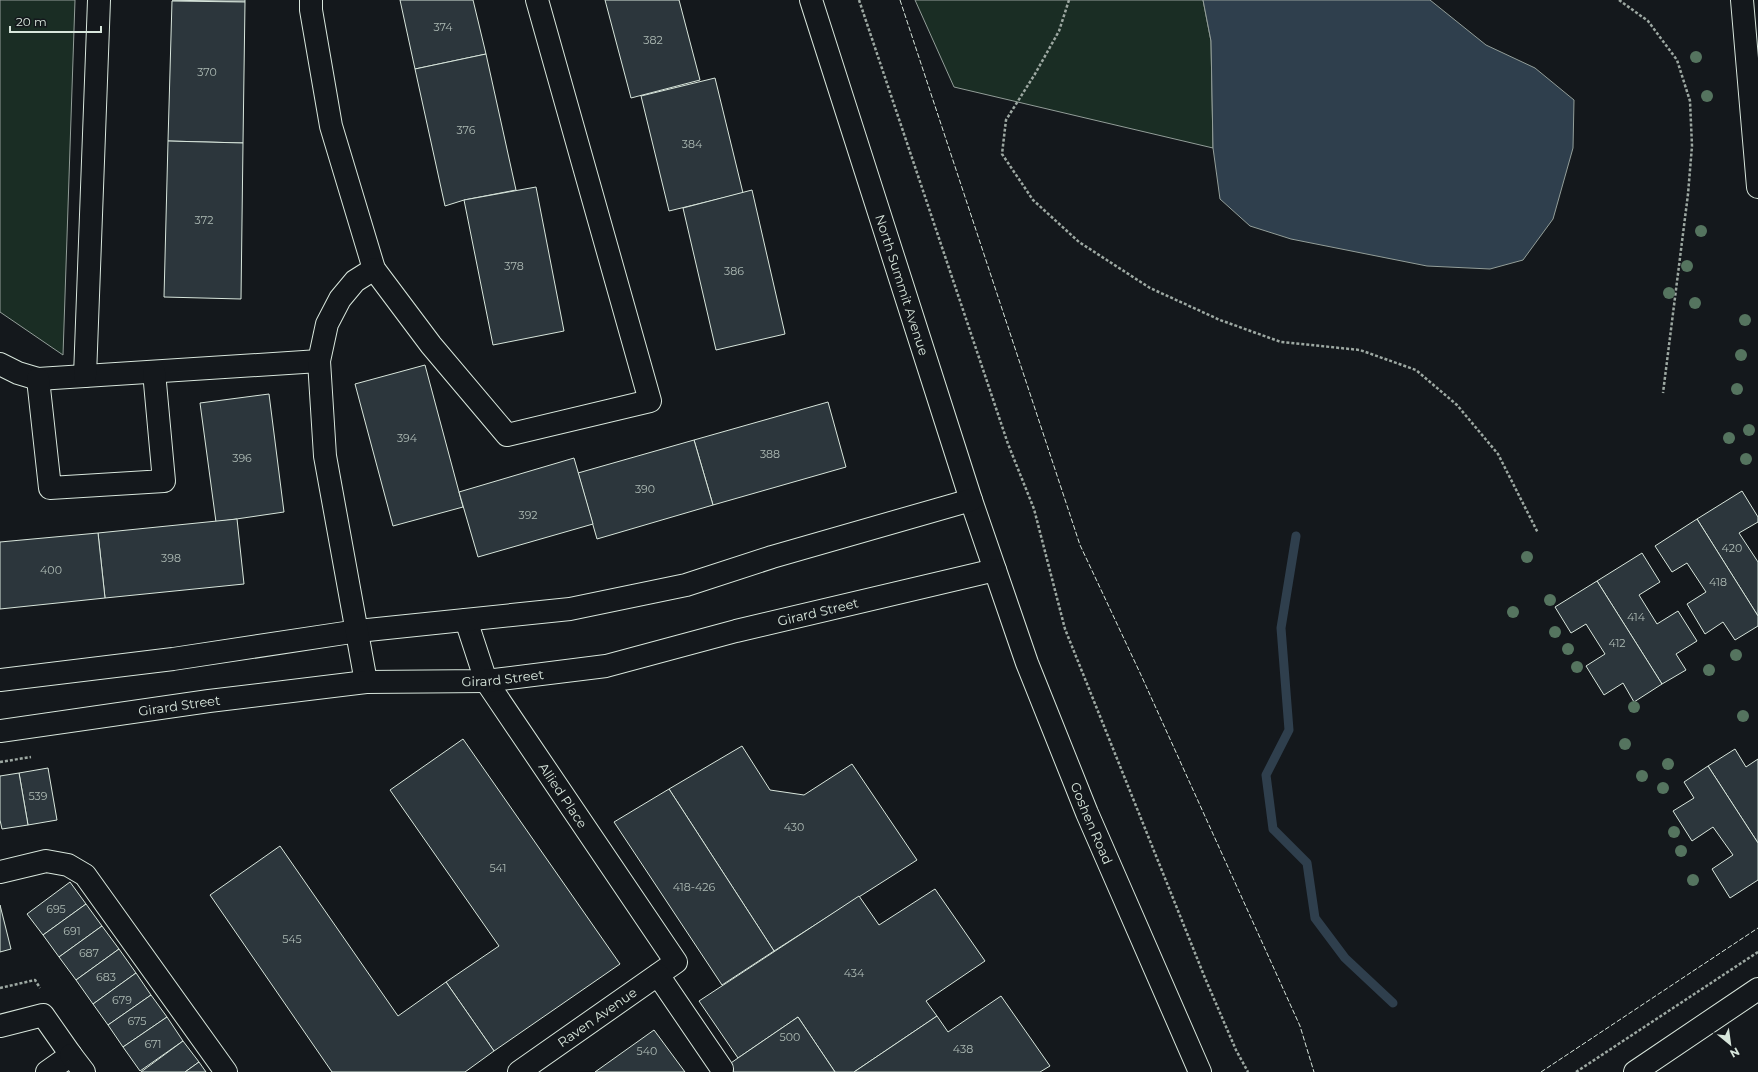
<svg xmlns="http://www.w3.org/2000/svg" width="1758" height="1072" font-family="Montserrat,sans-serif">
	<rect width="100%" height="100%" fill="#14181c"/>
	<g fill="#1a2d24" stroke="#939e99">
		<polygon points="0,0 75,0 63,355 0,312"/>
		<polygon points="915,0 1203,0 1211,41 1213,148 954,87"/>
	</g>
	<polygon fill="#2f3f4d" stroke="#939e99" points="1203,0 1430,0 1486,45 1535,68 1574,100 1573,148 1553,219 1523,260 1490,269 1427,266 1291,239 1250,226 1220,199 1213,148 1211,41"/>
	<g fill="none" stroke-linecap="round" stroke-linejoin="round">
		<polyline stroke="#2f3f4d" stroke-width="9" points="1296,536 1281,628 1289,730 1266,775 1273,829 1307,863 1315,918 1345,958 1393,1003"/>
	</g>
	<g fill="#2c363c" stroke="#d8e6dc">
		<polygon points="172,0 245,0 245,2"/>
		<polygon points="400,0 473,0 486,54 415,69"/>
		<polygon points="605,0 679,0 700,80 631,98"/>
		<polygon points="172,1 245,2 243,143 168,141"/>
		<polygon points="486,54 516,190 464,200 445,206 415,69"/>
		<polygon points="715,78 743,193 669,211 641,96"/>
		<polygon points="168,141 243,143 241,299 164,297"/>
		<polygon points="536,187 564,331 493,345 464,200"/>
		<polygon points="752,190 785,334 716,350 683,208"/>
		<polygon points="425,365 463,507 393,526 355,384"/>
		<polygon points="269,394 284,512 216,522 200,403"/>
		<polygon points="828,402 846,467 713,505 694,440"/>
		<polygon points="694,440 713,505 597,539 578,473"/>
		<polygon points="574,458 593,524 478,557 459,492"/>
		<polygon points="1742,491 1758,517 1758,522 1739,533 1758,562 1758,616 1697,519"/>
		<polygon points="237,519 244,584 105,598 98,533"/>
		<polygon points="1697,519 1758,616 1758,626 1735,640 1723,622 1705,634 1687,604 1706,592 1687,563 1672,572 1655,546"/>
		<polygon points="98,533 105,598 0,609 0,542"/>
		<polygon points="1642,553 1660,582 1639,595 1657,624 1678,611 1697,641 1676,654 1686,670 1662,684 1597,581"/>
		<polygon points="1597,581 1662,684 1634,702 1623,683 1604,695 1586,666 1605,654 1586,624 1571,633 1555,607"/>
		<polygon points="463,739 620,964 494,1051 446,982 499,946 390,790"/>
		<polygon points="742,746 770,790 804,795 852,764 917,860 774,951 669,789"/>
		<polygon points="1735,749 1746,767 1758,759 1758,843 1708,766"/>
		<polygon points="1708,766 1758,843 1758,880 1730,898 1712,869 1733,855 1713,827 1692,841 1673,811 1694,798 1684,782"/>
		<polygon points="48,768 57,820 28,825 19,773"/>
		<polygon points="19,773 28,825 2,829 0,820 0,776"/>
		<polygon points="669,789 774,951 722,985 614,822"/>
		<polygon points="280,846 398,1016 446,982 494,1051 465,1072 332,1072 210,895"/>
		<polygon points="70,882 86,904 43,935 27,914"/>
		<polygon points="935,889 985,961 926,1001 937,1016 854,1072 835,1072 798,1017 738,1058 699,1001 859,896 879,925"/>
		<polygon points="86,904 102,926 59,957 43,935"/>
		<polygon points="0,905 11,949 0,952"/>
		<polygon points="102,926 119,949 76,980 59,957"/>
		<polygon points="119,949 136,973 93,1004 76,980"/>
		<polygon points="136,973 151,995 108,1025 93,1004"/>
		<polygon points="151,995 167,1017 123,1047 108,1025"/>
		<polygon points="1001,996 1050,1066 1040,1072 854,1072 937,1016 948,1032"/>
		<polygon points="167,1017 183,1041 140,1071 123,1047"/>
		<polygon points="798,1017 835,1072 718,1072 738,1058"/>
		<polygon points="654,1030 685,1072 595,1072"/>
		<polygon points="183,1041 199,1062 185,1072 141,1072"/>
		<polygon points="199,1062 206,1072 185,1072"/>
	</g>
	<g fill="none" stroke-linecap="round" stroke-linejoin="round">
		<defs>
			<g id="minor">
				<polyline points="311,0 311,10 331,126 374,269 431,345 507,435 650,401 537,0"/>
				<path id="s1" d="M811 0 971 500 1027 663 1087 813 1200 1072"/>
				<polyline points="1742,0 1758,187"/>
				<polyline points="0,364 18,373 38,379 319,361"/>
				<polyline points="85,376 99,0"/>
				<polyline points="38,379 50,488 164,481 154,372"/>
				<path id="s2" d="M466 620 486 681 676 962 519 1072"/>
				<polyline points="0,680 173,659 358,631 570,609 686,585 772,557 971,500"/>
				<polyline points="366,682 325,456 319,361 327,324 340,299 355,281 374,269"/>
				<path id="s3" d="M0 731 209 701 366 682 486 681 606 666 736 631 995 570"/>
				<polyline points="0,872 46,861 68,865 85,875 226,1072"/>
				<polyline points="658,975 722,1069"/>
				<polyline points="0,1026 43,1015 71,1055 47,1072"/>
				<polyline points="71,1055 84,1072"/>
				<polyline points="1635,1072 1758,989"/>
			</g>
		</defs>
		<use href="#minor" stroke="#d8e6dc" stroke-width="24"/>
		<g stroke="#9da8a2" stroke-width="2.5" stroke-dasharray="3 2" stroke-linecap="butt">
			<polyline points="859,0 1008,444 1034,509 1065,629 1205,978 1236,1050 1248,1072"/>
			<polyline points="1069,0 1059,31 1035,74 1006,120 1002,154 1033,200 1079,242 1150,288 1220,320 1281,342 1360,350 1416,370 1457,405 1498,454 1538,533"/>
			<polyline points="1619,0 1648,21 1677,60 1690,101 1692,146 1688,194 1663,393"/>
			<polyline points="0,762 31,757"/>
			<polyline points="0,988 35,980 40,988"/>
			<polyline points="1576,1072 1758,952"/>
		</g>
		<use href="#minor" stroke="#14181c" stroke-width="22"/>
		<g stroke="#d8e6dc" stroke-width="1" stroke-dasharray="5 2" stroke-linecap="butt">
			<polyline points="900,0 1080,545 1141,675 1300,1026 1314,1072"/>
			<polyline points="1541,1072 1758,928"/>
		</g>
	</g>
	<g fill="#55745f">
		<circle cx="1696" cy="57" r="6"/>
		<circle cx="1707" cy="96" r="6"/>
		<circle cx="1701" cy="231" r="6"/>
		<circle cx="1687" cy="266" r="6"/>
		<circle cx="1669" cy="293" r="6"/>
		<circle cx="1695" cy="303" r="6"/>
		<circle cx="1745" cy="320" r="6"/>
		<circle cx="1741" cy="355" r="6"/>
		<circle cx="1737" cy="389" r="6"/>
		<circle cx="1749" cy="430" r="6"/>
		<circle cx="1729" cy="438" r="6"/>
		<circle cx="1746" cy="459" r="6"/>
		<circle cx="1527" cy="557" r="6"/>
		<circle cx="1550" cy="600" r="6"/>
		<circle cx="1513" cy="612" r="6"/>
		<circle cx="1555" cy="632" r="6"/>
		<circle cx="1568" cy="649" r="6"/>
		<circle cx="1736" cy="655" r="6"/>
		<circle cx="1577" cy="667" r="6"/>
		<circle cx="1709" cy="670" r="6"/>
		<circle cx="1634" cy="707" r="6"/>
		<circle cx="1743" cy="716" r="6"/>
		<circle cx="1625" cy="744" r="6"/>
		<circle cx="1668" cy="764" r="6"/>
		<circle cx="1642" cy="776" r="6"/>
		<circle cx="1663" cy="788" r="6"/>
		<circle cx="1674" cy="832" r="6"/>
		<circle cx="1681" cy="851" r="6"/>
		<circle cx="1693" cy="880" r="6"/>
	</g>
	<g text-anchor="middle" stroke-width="3" stroke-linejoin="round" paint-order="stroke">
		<g font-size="11" fill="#adbab4">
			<text x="443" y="31">374</text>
			<text x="653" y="44">382</text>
			<text x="207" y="76">370</text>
			<text x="466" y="134">376</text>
			<text x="692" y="148">384</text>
			<text x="204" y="224">372</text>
			<text x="514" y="270">378</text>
			<text x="734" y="275">386</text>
			<text x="407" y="442">394</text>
			<text x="770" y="458">388</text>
			<text x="242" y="462">396</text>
			<text x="645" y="493">390</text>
			<text x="528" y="519">392</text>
			<text x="1732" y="552">420</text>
			<text x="171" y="562">398</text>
			<text x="51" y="574">400</text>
			<text x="1718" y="586">418</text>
			<text x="1636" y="621">414</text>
			<text x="1617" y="647">412</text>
			<text x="38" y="800">539</text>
			<text x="794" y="831">430</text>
			<text x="498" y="872">541</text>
			<text x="694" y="891">418-426</text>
			<text x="56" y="913">695</text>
			<text x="72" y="935">691</text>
			<text x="292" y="943">545</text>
			<text x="89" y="957">687</text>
			<text x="854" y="977">434</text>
			<text x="106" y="981">683</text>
			<text x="122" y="1004">679</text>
			<text x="137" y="1025">675</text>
			<text x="790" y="1041">500</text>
			<text x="153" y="1048">671</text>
			<text x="963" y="1053">438</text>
			<text x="647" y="1055">540</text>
		</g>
		<g font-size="13" fill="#d8e6dc" stroke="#14181c">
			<text dy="5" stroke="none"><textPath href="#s1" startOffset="299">North Summit Avenue</textPath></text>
			<text dy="5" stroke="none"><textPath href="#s3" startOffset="829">Girard Street</textPath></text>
			<text dy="5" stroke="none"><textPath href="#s3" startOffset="506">Girard Street</textPath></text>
			<text dy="5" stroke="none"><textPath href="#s3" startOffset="181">Girard Street</textPath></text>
			<text dy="5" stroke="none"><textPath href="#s2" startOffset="202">Allied Place</textPath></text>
			<text dy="5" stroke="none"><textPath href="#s1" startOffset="870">Goshen Road</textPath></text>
			<text transform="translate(597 1017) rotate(-35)" y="5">Raven Avenue</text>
		</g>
	</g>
	<g transform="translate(1730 1044) rotate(151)" stroke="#14181c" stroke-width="3" paint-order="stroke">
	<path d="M0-3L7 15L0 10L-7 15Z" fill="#d8e6dc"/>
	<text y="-6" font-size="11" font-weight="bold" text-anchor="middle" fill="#d8e6dc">N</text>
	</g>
	<path d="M10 26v6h91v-6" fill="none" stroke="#d8e6dc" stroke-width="2"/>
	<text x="16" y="26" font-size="12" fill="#d8e6dc" stroke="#14181c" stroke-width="3" paint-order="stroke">20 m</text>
</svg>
